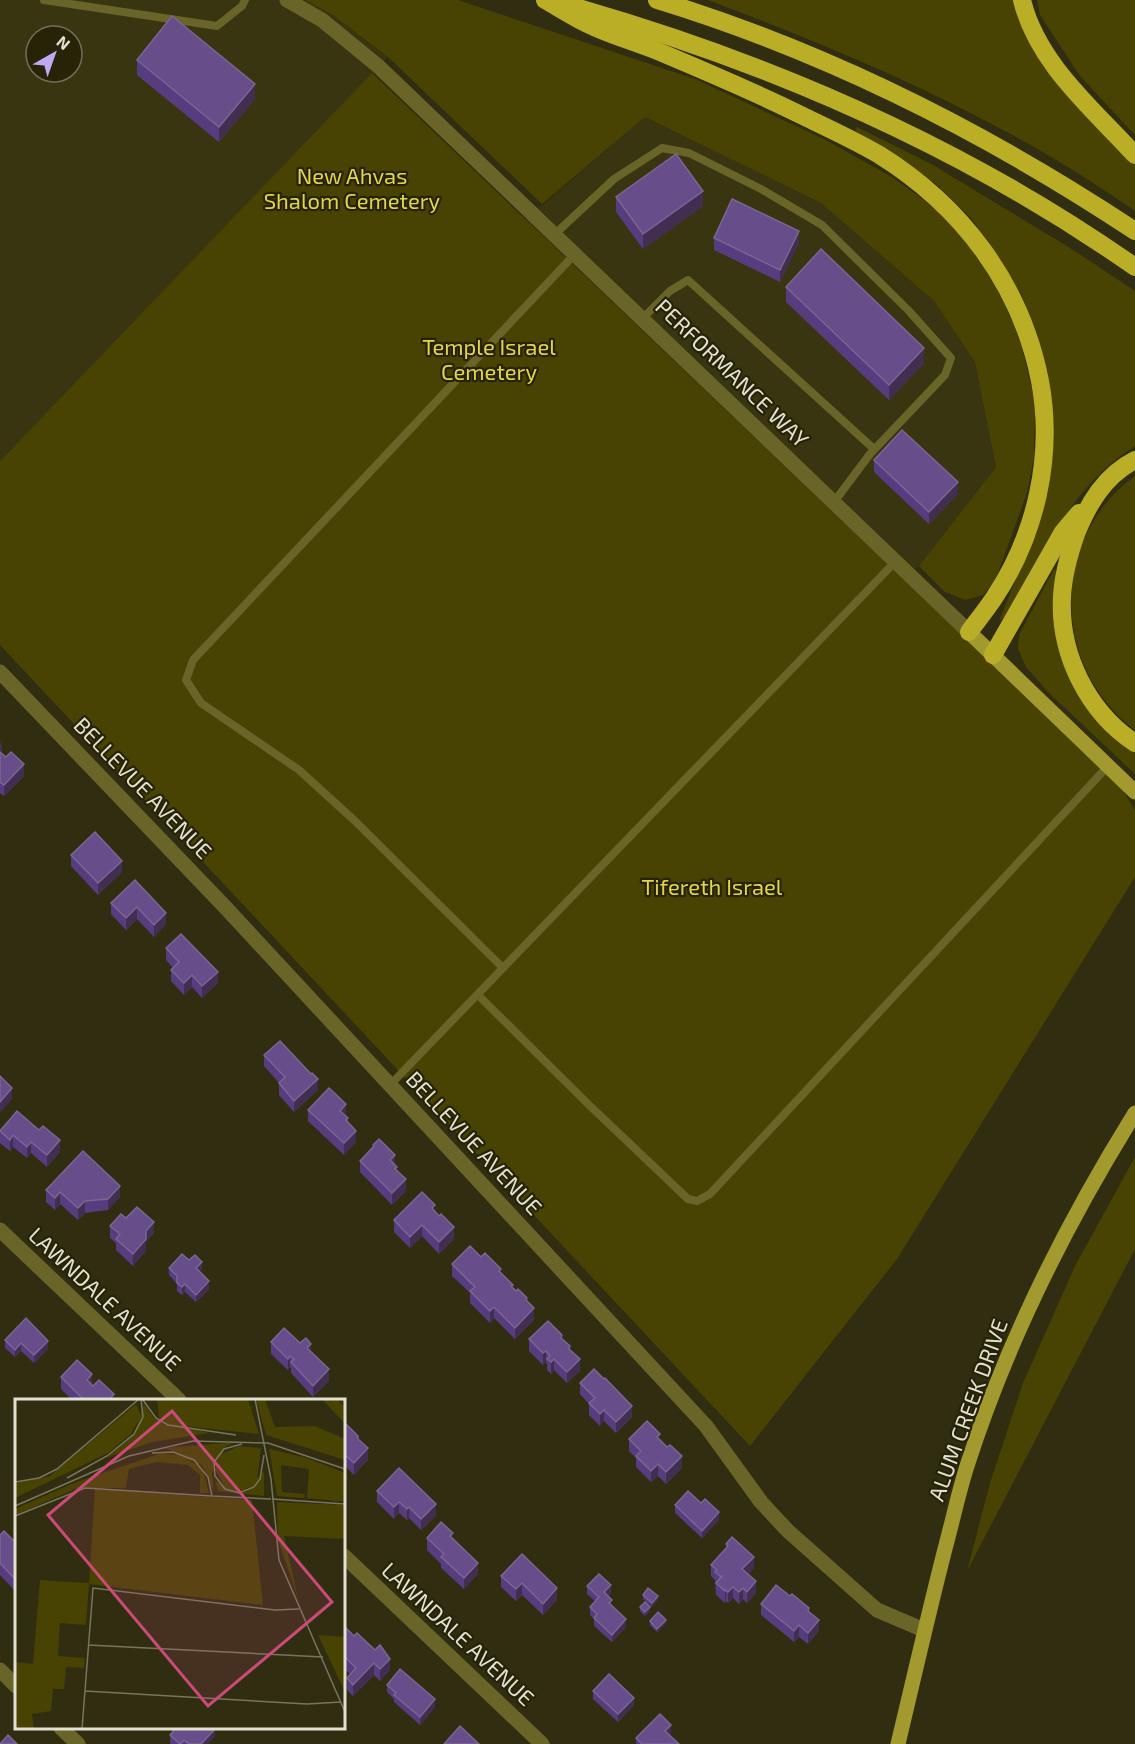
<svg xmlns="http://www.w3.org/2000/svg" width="1135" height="1744" font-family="'Exo 2',sans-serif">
	<rect width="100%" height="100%" fill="#302d11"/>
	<g fill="#393511" fill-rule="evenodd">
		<path d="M0 0H305L333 15 388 57 0 461ZM36 36H72V72H36Z"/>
		<polygon points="645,117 821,203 934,301 975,362 996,467 919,566 903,580 525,220"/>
	</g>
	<g fill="#484203">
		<polygon points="305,0 458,0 695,79 824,139 892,177 943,214 976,253 1002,297 1021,343 1035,403 1034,457 1027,493 995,581 983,595 965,600 945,592 919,566 996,467 975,362 934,301 821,203 645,117 542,204 388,57 333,15"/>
		<path d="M708 0H1014L1060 85 1135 164V211C1004 119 857 56 708 0Z"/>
		<polygon points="1037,0 1135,0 1135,135 1080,76 1040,15"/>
		<polygon points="372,73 1120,786 1135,810 1135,877 897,1259 750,1446 0,645 0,461"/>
		<path d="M857 127 933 165 1075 251 1135 291V446C1073 484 1042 554 1007 615L999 621 1036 529 1052 424 1048 374 1036 330 1021 294 995 251 971 218 935 183 855 131Z"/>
		<path d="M1135 476V730C1051 667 1049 538 1135 476Z"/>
		<polygon points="1054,569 1058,572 1059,646 1128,748 1135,752 1135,774 1049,693 1026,667 1018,649 1019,635"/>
		<polygon points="1135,1157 1135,1249 967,1571 990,1483 1023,1383 1075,1266"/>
	</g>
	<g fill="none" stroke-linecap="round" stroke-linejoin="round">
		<g stroke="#696427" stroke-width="8">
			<polyline points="44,0 217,26 242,6 245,0"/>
			<polyline points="555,234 614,179 662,148 689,153 761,189 822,225 909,311 951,358 945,375 870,454 834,502"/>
			<polyline points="643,318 670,291 688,280 874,449"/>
			<polyline points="503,968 355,821 299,770 201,703 186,680 193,660 575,254"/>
			<polyline points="478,995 588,1104 688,1199 697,1201 710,1194 1108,766"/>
			<polyline points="390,1085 895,562"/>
		</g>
		<g stroke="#696427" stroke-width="15">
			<polyline points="287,0 322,20 378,66 969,632"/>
			<polyline points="0,672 226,908 706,1426 761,1502 788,1531 877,1610 924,1630"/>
			<polyline points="0,1230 179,1400"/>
			<polyline points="344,1556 542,1744"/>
			<polyline points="0,1670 16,1686"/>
			<polyline points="61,1728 78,1744"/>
		</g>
		<g stroke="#a2992f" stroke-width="15">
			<polyline points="969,632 1135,792"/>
			<path d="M898 1744C914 1677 929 1611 946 1545 953 1519 959 1491 967 1466 1007 1341 1066 1224 1135 1113"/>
		</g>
		<g stroke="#baae26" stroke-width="18">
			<path d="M545 0C561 9 577 20 594 27 614 36 635 42 655 50 705 71 755 92 803 116 828 128 854 140 878 154 962 206 1021 284 1040 381 1054 456 1036 535 994 598 986 610 977 621 969 632"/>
			<path d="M657 0C827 52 987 133 1135 231"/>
			<path d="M1022 0C1037 63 1093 109 1135 155"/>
			<path d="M568 5C769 62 964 147 1135 267"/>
			<path d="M1135 460C1105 475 1088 504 1076 534 1069 554 1063 575 1062 597 1059 654 1088 712 1135 743"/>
			<polyline points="993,655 1063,532 1079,513"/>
		</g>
	</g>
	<g fill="#583c80">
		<polygon points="137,60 255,99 219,142 137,75"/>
		<polygon points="616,197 703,206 643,249 616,212"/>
		<polygon points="714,238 799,243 780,282 714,250"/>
		<polygon points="786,287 924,363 889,400 786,302"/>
		<polygon points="874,460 958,494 929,524 874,472"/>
		<polygon points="0,741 2,754 24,776 4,796 0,793"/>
		<polygon points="71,855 122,872 98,895 71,866"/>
		<polygon points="135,880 166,924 154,937 137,919 126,930 111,914 111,903"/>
		<polygon points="166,948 218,983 202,998 192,987 184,995 171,981 171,970 173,968 166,960"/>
		<polygon points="264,1055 318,1090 294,1112 279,1095 279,1083 264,1066"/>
		<polygon points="308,1110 346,1116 356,1142 344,1155 308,1121"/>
		<polygon points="0,1131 60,1152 47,1167 31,1153 27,1158 13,1147 10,1151 0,1143"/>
		<polygon points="373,1145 395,1165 406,1191 392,1205 360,1172 360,1161 373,1148"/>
		<polygon points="46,1190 120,1197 108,1210 85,1213 78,1220 60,1204 55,1210 46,1202"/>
		<polygon points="435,1212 439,1216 454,1239 439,1254 422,1236 410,1248 394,1232 394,1220"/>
		<polygon points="126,1218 154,1233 146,1242 146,1251 133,1266 116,1250 116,1243 110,1238 110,1226"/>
		<polygon points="481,1257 501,1273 513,1288 527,1302 534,1320 515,1339 494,1318 490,1323 470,1303 470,1293 452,1276 452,1264"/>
		<polygon points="189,1260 202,1269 199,1272 209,1289 196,1302 185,1292 182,1295 177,1291 177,1284 169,1275 169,1268"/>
		<polygon points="562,1338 570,1350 580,1371 567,1383 554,1370 551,1374 547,1370 547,1364 546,1362 543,1365 529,1351 529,1339"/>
		<polygon points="5,1340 48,1349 34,1363 21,1351 15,1357 5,1348"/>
		<polygon points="271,1342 300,1343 311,1352 329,1381 313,1397 291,1373 291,1368 290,1367 288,1370 271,1354"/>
		<polygon points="61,1377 92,1385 114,1401 73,1401 61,1389"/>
		<polygon points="580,1383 632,1417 616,1433 604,1421 600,1426 589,1415 589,1404 580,1394"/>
		<polygon points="344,1423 358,1439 368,1460 354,1475 344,1465"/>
		<polygon points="629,1439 660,1439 682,1468 666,1484 658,1476 651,1482 636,1467 636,1458 629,1451"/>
		<polygon points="377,1491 436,1516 421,1530 409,1518 407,1520 399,1513 394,1519 377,1502"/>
		<polygon points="675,1505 719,1520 702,1538 675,1513"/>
		<polygon points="0,1535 16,1543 16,1592 0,1575"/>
		<polygon points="427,1538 453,1539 478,1574 464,1589 441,1568 441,1564 427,1550"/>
		<polygon points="726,1544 754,1568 748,1574 756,1593 747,1603 743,1599 739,1604 733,1598 728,1603 726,1601 725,1603 716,1595 715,1580 711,1576 711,1565 726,1548"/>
		<polygon points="522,1554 557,1600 543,1615 522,1595 516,1601 501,1587 501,1576"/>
		<polygon points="587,1586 611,1593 608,1596 612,1606 626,1627 612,1642 594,1626 594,1619 590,1615 590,1607 595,1601 587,1594"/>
		<polygon points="643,1595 658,1600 652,1607 643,1599"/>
		<polygon points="761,1604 809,1612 819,1631 808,1644 799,1637 794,1642 761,1615"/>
		<polygon points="640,1607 650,1611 645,1616 640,1611"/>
		<polygon points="650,1621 666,1623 657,1632 650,1625"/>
		<polygon points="344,1629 390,1670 380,1681 374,1675 353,1696 347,1690 347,1678 350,1674 344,1668"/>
		<polygon points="387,1685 435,1707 420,1725 394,1702 394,1699 387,1692"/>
		<polygon points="593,1691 634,1705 618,1722 593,1699"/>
		<polygon points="170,1735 215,1736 208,1744 171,1744 170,1743"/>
		<polygon points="671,1737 679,1744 636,1744 636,1738"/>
	</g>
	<g fill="#422e50">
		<polygon points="255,84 255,99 219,142 219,127"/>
		<polygon points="703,191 703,206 643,249 643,234"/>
		<polygon points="799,231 799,243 780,282 780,270"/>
		<polygon points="924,348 924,363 889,400 889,385"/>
		<polygon points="958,482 958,494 929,524 929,512"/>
		<polygon points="2,744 2,755 0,758 0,746"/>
		<polygon points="24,764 24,776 4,796 4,785"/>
		<polygon points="122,861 122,872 98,895 98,883"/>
		<polygon points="137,907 137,919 126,930 126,918"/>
		<polygon points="166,913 166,924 154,937 154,925"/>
		<polygon points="218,972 218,983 202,998 202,986"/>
		<polygon points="192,975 192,987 184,995 184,983"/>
		<polygon points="318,1079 318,1090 294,1112 294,1101"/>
		<polygon points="12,1088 12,1099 0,1113 0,1102"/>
		<polygon points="346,1104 346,1116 340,1111"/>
		<polygon points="356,1131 356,1142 344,1155 344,1143"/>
		<polygon points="13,1135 13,1147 10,1151 10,1140"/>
		<polygon points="60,1140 60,1152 47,1167 47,1155"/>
		<polygon points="31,1142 31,1153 27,1158 27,1147"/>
		<polygon points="395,1155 395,1166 390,1160"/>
		<polygon points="406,1179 406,1191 392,1205 392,1193"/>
		<polygon points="120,1186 120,1197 108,1210 108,1199"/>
		<polygon points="60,1192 60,1204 55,1210 55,1198"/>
		<polygon points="85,1201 85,1213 78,1220 78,1208"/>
		<polygon points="154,1222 154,1233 146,1242 146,1231"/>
		<polygon points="422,1225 422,1236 410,1248 410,1237"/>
		<polygon points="454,1227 454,1239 439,1254 439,1242"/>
		<polygon points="146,1239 146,1251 133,1266 133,1254"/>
		<polygon points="202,1262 202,1269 196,1276 196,1268"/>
		<polygon points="209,1281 209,1289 196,1302 196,1295"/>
		<polygon points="185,1284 185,1292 182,1295 182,1287"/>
		<polygon points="494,1307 494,1318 490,1323 490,1311"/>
		<polygon points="534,1308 534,1320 515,1339 515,1328"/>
		<polygon points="48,1341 48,1349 34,1363 34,1355"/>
		<polygon points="21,1343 21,1351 15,1357 15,1350"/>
		<polygon points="311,1344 311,1355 307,1348"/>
		<polygon points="546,1351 546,1362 543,1365 543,1353"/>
		<polygon points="290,1356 290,1367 288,1370 288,1359"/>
		<polygon points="554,1359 554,1370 551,1374 551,1362"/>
		<polygon points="580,1359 580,1371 567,1383 567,1372"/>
		<polygon points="329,1369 329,1381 313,1397 313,1386"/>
		<polygon points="92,1374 92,1386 87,1380"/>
		<polygon points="114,1394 114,1401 108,1401"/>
		<polygon points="632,1406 632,1417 616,1433 616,1422"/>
		<polygon points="604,1410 604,1421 600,1426 600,1414"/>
		<polygon points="368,1448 368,1460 354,1475 354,1463"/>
		<polygon points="682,1456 682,1468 666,1484 666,1472"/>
		<polygon points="658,1464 658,1476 651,1482 651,1471"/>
		<polygon points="399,1502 399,1513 394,1519 394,1507"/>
		<polygon points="436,1504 436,1516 421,1530 421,1519"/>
		<polygon points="409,1507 409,1518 407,1520 407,1509"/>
		<polygon points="719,1512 719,1520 702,1538 702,1531"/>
		<polygon points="754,1557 754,1568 742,1580 742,1569"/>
		<polygon points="478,1563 478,1574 464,1589 464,1578"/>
		<polygon points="756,1581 756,1593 747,1603 747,1592"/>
		<polygon points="522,1583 522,1595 516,1601 516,1589"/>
		<polygon points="611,1585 611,1593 604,1600 604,1592"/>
		<polygon points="733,1587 733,1598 728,1603 728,1592"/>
		<polygon points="557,1588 557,1600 543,1615 543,1604"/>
		<polygon points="743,1588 743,1599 739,1604 739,1592"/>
		<polygon points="726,1590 726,1601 725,1603 725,1591"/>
		<polygon points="658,1596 658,1600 652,1607 652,1603"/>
		<polygon points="650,1607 650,1611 645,1616 645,1612"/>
		<polygon points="626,1619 626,1627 612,1642 612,1635"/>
		<polygon points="666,1620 666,1623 657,1632 657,1629"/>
		<polygon points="819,1620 819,1631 808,1644 808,1633"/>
		<polygon points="799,1625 799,1637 794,1642 794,1631"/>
		<polygon points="390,1659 390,1670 380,1681 380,1669"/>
		<polygon points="374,1663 374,1675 353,1696 353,1685"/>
		<polygon points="634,1698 634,1705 618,1722 618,1714"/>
		<polygon points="435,1699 435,1707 420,1725 420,1717"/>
		<polygon points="671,1725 671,1737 665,1731"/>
		<polygon points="215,1729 215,1736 208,1744 201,1744"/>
	</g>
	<g fill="#674d89" stroke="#7b6594" stroke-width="1.5">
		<polygon points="172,16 255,84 219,127 137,60"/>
		<polygon points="676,154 703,191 643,234 616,197"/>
		<polygon points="732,199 799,231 780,270 714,238"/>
		<polygon points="821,249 924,348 889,385 786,287"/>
		<polygon points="902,430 958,482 929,512 874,460"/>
		<polygon points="0,752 6,757 11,752 24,764 4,785 0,782"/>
		<polygon points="95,832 122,861 98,883 71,855"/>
		<polygon points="135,880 166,913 154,925 137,907 126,918 111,903"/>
		<polygon points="181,934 218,972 202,986 192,975 184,983 171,970 179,962 166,948"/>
		<polygon points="280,1041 311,1074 312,1073 318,1079 294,1101 279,1083 285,1077 264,1055"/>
		<polygon points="0,1076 12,1088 0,1102"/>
		<polygon points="329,1088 346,1104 340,1111 348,1118 346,1120 356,1131 344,1143 308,1110"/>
		<polygon points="17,1111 39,1130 43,1126 60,1140 47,1155 31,1142 27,1147 13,1135 10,1140 0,1131"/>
		<polygon points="379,1139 395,1155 390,1160 397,1167 395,1169 406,1179 392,1193 360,1161 374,1146 373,1145"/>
		<polygon points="83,1151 120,1186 108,1199 85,1201 78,1208 60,1192 55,1198 46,1190"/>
		<polygon points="422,1192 435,1205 432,1208 439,1216 441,1214 454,1227 439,1242 422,1225 410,1237 394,1220"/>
		<polygon points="137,1207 154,1222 146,1231 146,1239 133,1254 116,1239 120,1234 110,1226 121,1214 126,1218"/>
		<polygon points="470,1246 481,1257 485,1253 501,1269 499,1271 513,1285 511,1286 516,1291 518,1289 527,1298 526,1300 534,1308 515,1328 494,1307 490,1311 470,1291 475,1287 452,1264"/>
		<polygon points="182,1254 189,1260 195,1255 202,1262 196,1268 209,1281 196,1295 185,1284 182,1287 177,1283 177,1276 169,1268"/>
		<polygon points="26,1318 48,1341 34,1355 21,1343 15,1350 5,1340"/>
		<polygon points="548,1321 562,1335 561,1338 570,1346 569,1349 580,1359 567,1372 554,1359 551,1362 547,1359 550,1356 546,1351 543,1353 529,1339"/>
		<polygon points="284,1328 300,1343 306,1338 311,1344 307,1348 329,1369 313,1386 291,1362 294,1359 290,1356 288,1359 271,1342"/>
		<polygon points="77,1360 92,1374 87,1380 93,1386 99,1380 114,1394 108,1401 85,1401 61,1377"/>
		<polygon points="594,1369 604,1379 605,1378 632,1406 616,1422 604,1410 600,1414 589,1403 595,1398 580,1383"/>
		<polygon points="647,1421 660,1434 657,1437 667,1447 670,1445 682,1456 666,1472 658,1464 651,1471 636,1456 641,1451 629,1439"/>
		<polygon points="344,1422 358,1436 358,1439 368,1448 354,1463 344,1454"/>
		<polygon points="399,1468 436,1504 421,1519 409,1507 407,1509 399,1502 394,1507 377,1491"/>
		<polygon points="688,1491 701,1503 705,1499 719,1512 702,1531 675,1505"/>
		<polygon points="441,1522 453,1533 450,1536 478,1563 464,1578 441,1557 444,1554 427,1538"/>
		<polygon points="4,1531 16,1543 16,1580 0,1563 0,1535"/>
		<polygon points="732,1537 754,1557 742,1569 756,1581 747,1592 743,1588 739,1592 733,1587 728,1592 726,1590 725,1591 716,1583 722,1576 720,1576 715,1572 717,1570 711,1565 728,1546 726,1544"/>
		<polygon points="522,1554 557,1588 543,1604 522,1583 516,1589 501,1576"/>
		<polygon points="599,1574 611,1585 604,1592 612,1600 609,1603 626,1619 612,1635 594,1618 597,1614 590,1607 599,1597 587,1586"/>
		<polygon points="776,1585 790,1596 792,1594 809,1608 808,1611 819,1620 808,1633 799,1625 794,1631 761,1604"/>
		<polygon points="648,1588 658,1596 652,1603 643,1595"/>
		<polygon points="645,1602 650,1607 645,1612 640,1607"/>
		<polygon points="658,1612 666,1620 657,1629 650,1621"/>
		<polygon points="345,1627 354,1636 357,1633 375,1650 380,1645 390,1659 380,1669 374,1663 353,1685 347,1678 356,1668 344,1656 344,1629"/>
		<polygon points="400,1669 435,1699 420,1717 394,1695 396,1693 387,1685"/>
		<polygon points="609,1674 634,1698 618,1714 593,1691"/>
		<polygon points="660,1714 671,1725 665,1731 679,1744 642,1744 636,1738"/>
		<polygon points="460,1726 479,1744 444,1744"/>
		<polygon points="176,1728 214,1728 215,1729 201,1744 189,1744 184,1740 180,1744 170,1735"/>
		<polygon points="8,1735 17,1744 0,1744"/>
	</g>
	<g text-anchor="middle" stroke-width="4.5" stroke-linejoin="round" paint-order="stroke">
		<g font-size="22" fill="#e1d54f" stroke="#262307">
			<text x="352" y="184">New Ahvas<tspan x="352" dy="25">Shalom Cemetery</tspan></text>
			<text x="489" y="355">Temple Israel<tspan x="489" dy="25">Cemetery</tspan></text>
			<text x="712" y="895">Tifereth Israel</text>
		</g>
		<g font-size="22" fill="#e3e2d2" stroke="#262307">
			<text transform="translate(732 373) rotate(44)" y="8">PERFORMANCE WAY</text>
			<text transform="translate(143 788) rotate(46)" y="8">BELLEVUE AVENUE</text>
			<text transform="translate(474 1143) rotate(47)" y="8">BELLEVUE AVENUE</text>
			<text transform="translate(105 1299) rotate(43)" y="8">LAWNDALE AVENUE</text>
			<text transform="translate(968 1410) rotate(-70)" y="8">ALUM CREEK DRIVE</text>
			<text transform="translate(458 1634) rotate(43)" y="8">LAWNDALE AVENUE</text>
		</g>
	</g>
	<g transform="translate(15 1399)">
		<rect width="330" height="330" fill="#302d11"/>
		<path d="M142 0H233L244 35 158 26 144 19ZM241 0H250L260 28 300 27 330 40V61L251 36ZM307 0H322L329 7 326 0H330V25ZM121 5 126 17 116 35 93 54 0 99V84L35 77ZM129 5 140 20 194 34 137 43 91 59 119 35ZM222 43 211 47 197 74 199 93 187 66 150 49ZM224 47 246 49 242 82 228 92 211 89 200 71 204 56ZM254 50 292 59 330 74V103L292 99 294 70 266 66 267 93 290 95 289 99 262 97ZM147 54 170 57 188 71 194 94H185V76L173 66 142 63 114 70 111 89H63L0 116V110L61 83ZM249 72V97L203 92 200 82 229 94ZM80 90 237 101 248 206 74 185 71 226 45 224 43 257 70 259 69 269 51 268 49 290H38L36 312 17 315 19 330H0V263L18 265 25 181 74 184ZM262 103 330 106V140L269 137 283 199 263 141ZM303 236 330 238V289H328Z" fill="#484203"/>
		<path fill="none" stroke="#78755e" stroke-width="1.5" d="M240 0 256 80 264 161 330 313M128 1 141 19 153 26 221 36M227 45 209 50 199 63 200 77 210 90 224 94 239 88 245 80 249 56M137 54 158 53 179 61 193 78 197 97M52 79 92 57 119 35 128 18 126 0M0 83 24 79 42 70 124 0M197 97 256 100M257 100 330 105M0 107 114 57 178 42 253 44 330 70M0 117 70 89 197 97M73 246 308 258M70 292 292 305 326 303M67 330 78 189 260 211 284 210"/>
		<path fill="#ca4a79" fill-opacity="0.15" stroke="#ca4a79" stroke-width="3" d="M157 12 317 203 193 307 33 116Z"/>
		<rect width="330" height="330" fill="none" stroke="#e3e2d2" stroke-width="3"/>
	</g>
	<g transform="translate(54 54) rotate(40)"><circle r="28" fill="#262307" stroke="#726f58" stroke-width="1.5"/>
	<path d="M0-4.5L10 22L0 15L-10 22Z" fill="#c2a8f3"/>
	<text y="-9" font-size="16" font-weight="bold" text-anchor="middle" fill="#e3e2d2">N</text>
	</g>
</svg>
